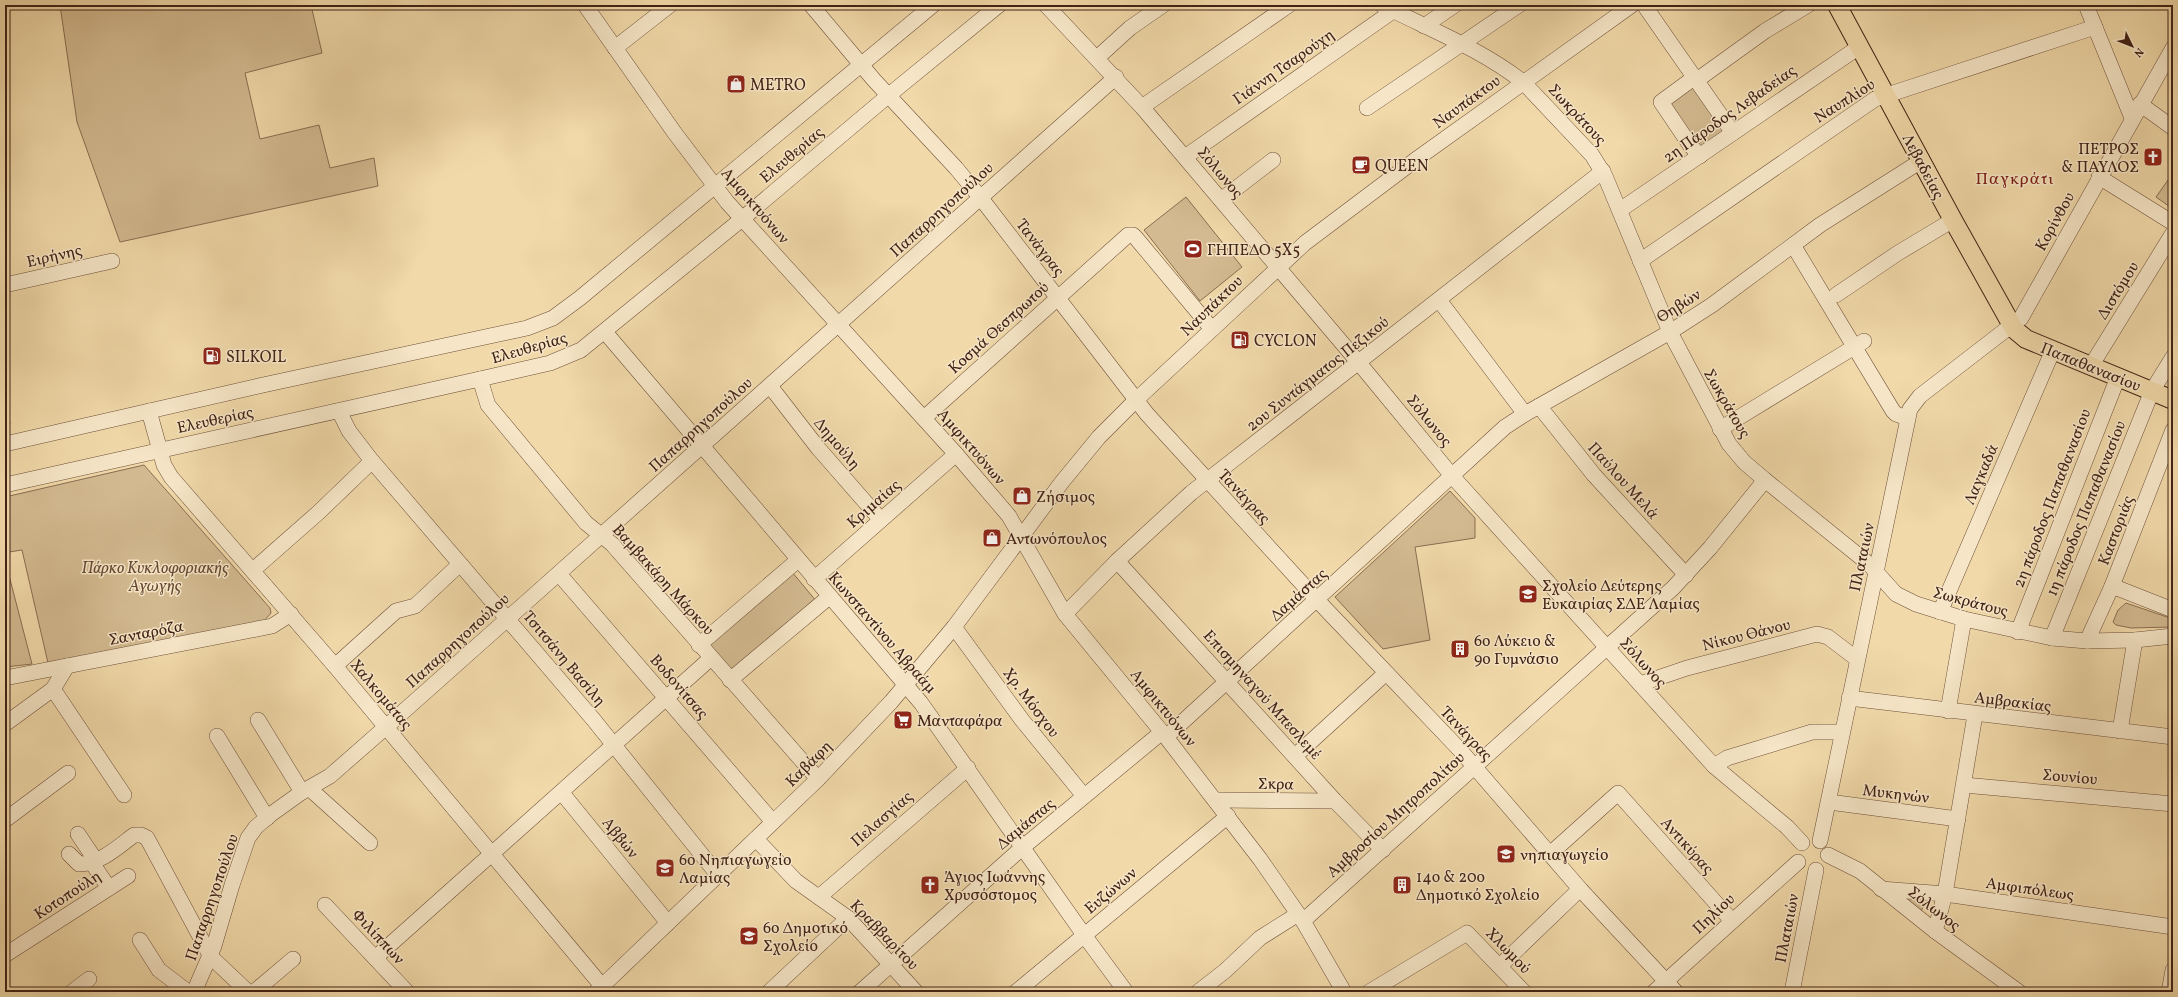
<svg xmlns="http://www.w3.org/2000/svg" width="2178" height="997" font-family="Vollkorn,serif">
	<rect width="100%" height="100%" fill="#f1d9a9"/>
	<filter id="stains"><feTurbulence type="fractalNoise" baseFrequency=".005" numOctaves="4"/><feColorMatrix values="0 0 0 0 .2 0 0 0 0 .09 0 0 0 0 .02 0 0 0 .5 -.17"/></filter>
	<radialGradient id="worn" r=".72"><stop offset=".6" stop-color="#630" stop-opacity="0"/><stop offset="1" stop-color="#630" stop-opacity=".3"/></radialGradient>
	<g fill="#d3ba90" stroke="#8a6e53">
		<polygon points="60,5 311,5 322,53 245,73 260,139 319,125 330,168 374,158 378,186 120,242 77,122"/>
		<polygon points="1692,85 1724,130 1701,147 1668,102"/>
		<polygon points="2173,173 2173,209 2156,197"/>
		<polygon points="1186,197 1242,267 1200,301 1144,230"/>
		<polygon points="5,401 10,424 5,425"/>
		<polygon points="144,465 270,608 271,613 264,621 48,663 22,550 9,552 5,533 5,497"/>
		<polygon points="1450,491 1475,518 1475,538 1415,547 1430,640 1383,649 1335,597"/>
		<polygon points="5,560 32,664 5,667"/>
		<polygon points="792,572 817,602 731,675 705,645"/>
		<polygon points="2126,603 2173,619 2173,627 2131,628 2116,625 2113,622 2118,610"/>
		<polygon points="1900,895 1926,898 1921,912"/>
	</g>
	<g fill="none" stroke-linecap="round" stroke-linejoin="round">
		<defs>
			<g id="minor">
				<polyline points="585,5 674,132 727,202 956,454 1009,516 1065,614 1166,737 1260,859 1303,921 1344,992"/>
				<polyline points="811,5 874,80 956,168 980,197 1147,414 1318,601 1460,750 1580,889 1676,992"/>
				<polyline points="1046,5 1142,107 1359,363 1453,477 1714,766 1787,827 1802,843"/>
				<path d="M1382 5C1429 29 1481 49 1523 82L1592 155 1605 176 1670 332 1729 444 1744 462 1765 480 1869 564 1896 594 1916 604 1964 619 2052 638 2087 641 2135 640 2173 636"/>
				<polyline points="1644,5 1733,133"/>
				<polyline points="2086,5 2132,118"/>
				<polyline points="1424,26 1455,5"/>
				<polyline points="615,48 670,5"/>
				<polyline points="1097,58 1130,28 1163,5"/>
				<polyline points="1695,77 1661,102 1690,145 1700,156"/>
				<polyline points="1697,80 1765,31 1808,5"/>
				<polyline points="2140,104 2173,128"/>
				<polyline points="1142,107 1289,5"/>
				<polyline points="1367,108 1519,5"/>
				<polyline points="1185,157 1400,6"/>
				<polyline points="2099,177 2173,223"/>
				<polyline points="1221,200 1273,160"/>
				<polyline points="1620,210 1859,47"/>
				<polyline points="1793,245 1893,411 1896,414 1907,418"/>
				<polyline points="1640,261 1875,99 2095,27"/>
				<polyline points="5,285 112,261"/>
				<polyline points="1836,295 1898,253 1953,220"/>
				<polyline points="1439,300 1525,414"/>
				<polyline points="605,332 921,703 1084,935 1126,992"/>
				<polyline points="2091,366 2173,233"/>
				<polyline points="480,379 488,405 586,523 612,544 818,779"/>
				<polyline points="770,386 818,448 881,520"/>
				<polyline points="1539,406 1594,475 1686,575"/>
				<polyline points="149,411 164,465 171,477 335,666 607,992"/>
				<polyline points="339,411 349,431 372,461 593,719 718,875"/>
				<polyline points="924,418 1128,235 1133,235 1136,238 1212,329"/>
				<polyline points="1720,429 1864,341"/>
				<polyline points="5,444 263,385 527,328 553,318 580,298 933,5"/>
				<polyline points="5,485 480,379 550,363 581,350 742,219 889,95 999,5"/>
				<polyline points="1117,561 1335,801 1383,850"/>
				<polyline points="253,570 319,512 372,461"/>
				<polyline points="559,574 773,822"/>
				<polyline points="814,579 956,454"/>
				<polyline points="2112,586 2173,610"/>
				<polyline points="1940,612 2053,350"/>
				<polyline points="1065,614 1117,561 1191,493 1603,171"/>
				<polyline points="954,627 1022,720 1084,796"/>
				<polyline points="2018,632 2118,377"/>
				<polyline points="2052,638 2152,391 2173,357"/>
				<polyline points="2087,641 2112,586 2173,430"/>
				<polyline points="699,645 798,560"/>
				<polyline points="67,666 53,689 124,795"/>
				<polyline points="335,666 396,611 415,606 460,564"/>
				<polyline points="5,678 272,626 291,614"/>
				<polyline points="730,680 829,597"/>
				<polyline points="1640,684 1687,668 1817,634 1828,637 1857,659"/>
				<polyline points="1849,698 2173,737"/>
				<polyline points="1948,711 1964,619"/>
				<polyline points="258,720 302,792"/>
				<polyline points="5,724 53,689"/>
				<polyline points="2120,731 2135,640"/>
				<polyline points="217,736 267,818"/>
				<polyline points="1166,737 1505,427 1525,414 1670,332 1712,305 1820,225 1921,161"/>
				<polyline points="1295,756 1386,673"/>
				<polyline points="1714,766 1727,758 1812,732 1842,732"/>
				<polyline points="1964,785 2173,804"/>
				<polyline points="310,789 370,843"/>
				<polyline points="562,793 668,923"/>
				<polyline points="1217,800 1335,801"/>
				<polyline points="1829,802 1958,819"/>
				<polyline points="5,820 68,773"/>
				<polyline points="78,834 96,861"/>
				<polyline points="756,839 796,881 848,918 916,992"/>
				<polyline points="1820,841 1910,409 1920,396 2021,318 2173,48"/>
				<path d="M69 854 79 864C100 864 118 847 134 835H141L147 838 211 957 248 992"/>
				<polyline points="1550,854 1618,793 1732,921"/>
				<polyline points="1828,855 1860,871 1935,931 2019,992"/>
				<polyline points="92,863 109,888"/>
				<polyline points="1881,889 1945,894 2173,927"/>
				<polyline points="819,897 968,768"/>
				<polyline points="325,905 407,992"/>
				<polyline points="1303,921 1673,588 1710,548 1765,480"/>
				<polyline points="1935,931 1945,894 1975,715"/>
				<polyline points="140,940 159,970 188,992"/>
				<polyline points="5,955 128,876"/>
				<polyline points="375,958 711,658"/>
				<polyline points="1500,966 1580,889"/>
				<polyline points="72,992 89,979"/>
				<polyline points="194,992 214,946 232,885 248,838 256,827 270,815 302,792 330,776 386,727 1116,77"/>
				<polyline points="254,992 293,959"/>
				<polyline points="596,992 818,779 891,702 954,627 1062,482 1099,437 1136,400 1305,243 1418,158 1632,5"/>
				<polyline points="769,992 848,918"/>
				<polyline points="860,992 1023,847 1162,732"/>
				<polyline points="1016,992 1228,816"/>
				<polyline points="1198,992 1225,971 1260,938 1298,914"/>
				<polyline points="1369,992 1467,933 1524,992"/>
				<polyline points="1654,992 1798,862"/>
				<polyline points="1792,992 1816,870"/>
				<polyline points="2169,992 2173,970"/>
			</g>
			<polyline id="major" points="1837,5 1953,220 2014,329 2026,339 2173,400"/>
		</defs>
		<use href="#minor" stroke="#6e503b" stroke-width="16"/>
		<use href="#major" stroke="#422216" stroke-width="20"/>
		<use href="#minor" stroke="#f6e6c7" stroke-width="15"/>
		<use href="#major" stroke="#f1d9a9" stroke-width="18"/>
	</g>
	<defs>
		<symbol id="shop-square" viewBox="-11 -11 22 22"><rect x="-9" y="-9" width="18" height="18" rx="4" fill="#8f2418" stroke="#f6e6c7"/><path d="M-5-2.5h2.3a2.7 3.5 0 0 1 5.4 0H5L5.5 6h-11ZM-1.5-2.5h3a1.5 2.3 0 0 0-3 0Z" fill="#fff"/></symbol>
		<symbol id="church-square" viewBox="-11 -11 22 22"><rect x="-9" y="-9" width="18" height="18" rx="4" fill="#8f2418" stroke="#f6e6c7"/><path d="M-1.2-6h2.4v3.5h3.3v2.4h-3.3V6h-2.4V-.1h-3.3v-2.4h3.3Z" fill="#fff"/></symbol>
		<symbol id="cafe-square" viewBox="-11 -11 22 22"><rect x="-9" y="-9" width="18" height="18" rx="4" fill="#8f2418" stroke="#f6e6c7"/><path d="M-5.5-4.5H6V0H3Q3 3.5 0 3.5H-2.5Q-5.5 3.5-5.5 0ZM3-3.2v2h1.7v-2ZM-6 4.5H4V6H-6Z" fill="#fff"/></symbol>
		<symbol id="stadium-square" viewBox="-11 -11 22 22"><rect x="-9" y="-9" width="18" height="18" rx="4" fill="#8f2418" stroke="#f6e6c7"/><path d="M0-5a6.5 5 0 1 0 0 10a6.5 5 0 1 0 0-10ZM-3.5-1.8h7v3.6h-7Z" fill="#fff"/></symbol>
		<symbol id="fuel-square" viewBox="-11 -11 22 22"><rect x="-9" y="-9" width="18" height="18" rx="4" fill="#8f2418" stroke="#f6e6c7"/><path d="M-5.5-6h7V0h2V4h1.3V-2.5L3-4.5l.8-.8L6-3V5H2.5V1h-1V6h-7ZM-4.2-4.7v3.2H.2V-4.7Z" fill="#fff"/></symbol>
		<symbol id="school-square" viewBox="-11 -11 22 22"><rect x="-9" y="-9" width="18" height="18" rx="4" fill="#8f2418" stroke="#f6e6c7"/><path d="M0-5L7-2L0 1L-7-2ZM-4 1L0 2.5L4 1V4Q0 6-4 4Z" fill="#fff"/></symbol>
		<symbol id="building-square" viewBox="-11 -11 22 22"><rect x="-9" y="-9" width="18" height="18" rx="4" fill="#8f2418" stroke="#f6e6c7"/><path d="M-4-6H4V6H1V3H-1V6H-4ZM-2.5-4.3h1.7v1.8h-1.7ZM.8-4.3h1.7v1.8H.8ZM-2.5-1h1.7V.8h-1.7ZM.8-1h1.7V.8H.8Z" fill="#fff"/></symbol>
		<symbol id="supermarket-square" viewBox="-11 -11 22 22"><rect x="-9" y="-9" width="18" height="18" rx="4" fill="#8f2418" stroke="#f6e6c7"/><path d="M-6-5.5h2.5l.6 2H6L4.5 2H-2.5L-4.4-4H-6ZM-1.5 3.2a1.3 1.3 0 1 0 .1 0ZM3 3.2a1.3 1.3 0 1 0 .1 0Z" fill="#fff"/></symbol>
	</defs>
	<g fill-rule="evenodd">
		<use href="#shop-square" x="725" y="73" width="22" height="22"/>
		<use href="#church-square" x="2142" y="146" width="22" height="22"/>
		<use href="#cafe-square" x="1350" y="154" width="22" height="22"/>
		<use href="#stadium-square" x="1182" y="238" width="22" height="22"/>
		<use href="#fuel-square" x="1229" y="329" width="22" height="22"/>
		<use href="#fuel-square" x="201" y="345" width="22" height="22"/>
		<use href="#shop-square" x="1011" y="485" width="22" height="22"/>
		<use href="#shop-square" x="981" y="527" width="22" height="22"/>
		<use href="#school-square" x="1517" y="583" width="22" height="22"/>
		<use href="#building-square" x="1449" y="638" width="22" height="22"/>
		<use href="#supermarket-square" x="892" y="709" width="22" height="22"/>
		<use href="#school-square" x="1495" y="843" width="22" height="22"/>
		<use href="#school-square" x="654" y="857" width="22" height="22"/>
		<use href="#church-square" x="919" y="874" width="22" height="22"/>
		<use href="#building-square" x="1391" y="874" width="22" height="22"/>
		<use href="#school-square" x="738" y="925" width="22" height="22"/>
	</g>
	<g text-anchor="middle" stroke-width="3" stroke-linejoin="round" paint-order="stroke">
		<g font-size="16" fill="#422216" stroke="#f6e6c7">
			<text transform="translate(1283 66) rotate(-35)" y="6">Γιάννη Τσαρούχη</text>
			<text transform="translate(1844 100) rotate(-32)" y="6">Ναυπλίου</text>
			<text transform="translate(1466 101) rotate(-36)" y="6">Ναυπάκτου</text>
			<text transform="translate(1729 113) rotate(-35)" y="6">2η Πάροδος Λεβαδείας</text>
			<text transform="translate(1578 114) rotate(47)" y="6">Σωκράτους</text>
			<text transform="translate(791 154) rotate(-40)" y="6">Ελευθερίας</text>
			<text transform="translate(1924 166) rotate(62)" y="6">Λεβαδείας</text>
			<text transform="translate(1221 172) rotate(50)" y="6">Σόλωνος</text>
			<text transform="translate(756 205) rotate(49)" y="6">Αμφικτυόνων</text>
			<text transform="translate(941 209) rotate(-42)" y="6">Παπαρρηγοπούλου</text>
			<text transform="translate(2054 221) rotate(-61)" y="6">Κορίνθου</text>
			<text transform="translate(1041 247) rotate(52)" y="6">Τανάγρας</text>
			<text transform="translate(54 255) rotate(-13)" y="6">Ειρήνης</text>
			<text transform="translate(2117 290) rotate(-58)" y="6">Διστόμου</text>
			<text transform="translate(1211 305) rotate(-44)" y="6">Ναυπάκτου</text>
			<text transform="translate(1678 305) rotate(-32)" y="6">Θηβών</text>
			<text transform="translate(998 327) rotate(-42)" y="6">Κοσμά Θεσπρωτού</text>
			<text transform="translate(529 347) rotate(-16)" y="6">Ελευθερίας</text>
			<text transform="translate(2091 366) rotate(22)" y="6">Παπαθανασίου</text>
			<text transform="translate(1317 373) rotate(-38)" y="6">2ου Συντάγματος Πεζικού</text>
			<text transform="translate(1728 403) rotate(60)" y="6">Σωκράτους</text>
			<text transform="translate(215 419) rotate(-12)" y="6">Ελευθερίας</text>
			<text transform="translate(1430 420) rotate(51)" y="6">Σόλωνος</text>
			<text transform="translate(700 424) rotate(-42)" y="6">Παπαρρηγοπούλου</text>
			<text transform="translate(838 443) rotate(50)" y="6">Δημούλη</text>
			<text transform="translate(972 446) rotate(49)" y="6">Αμφικτυόνων</text>
			<text transform="translate(1980 474) rotate(-67)" y="6">Λαγκαδά</text>
			<text transform="translate(1624 480) rotate(48)" y="6">Παύλου Μελά</text>
			<text transform="translate(1245 496) rotate(47)" y="6">Τανάγρας</text>
			<text transform="translate(2051 498) rotate(-69)" y="6">2η πάροδος Παπαθανασίου</text>
			<text transform="translate(873 503) rotate(-41)" y="6">Κριμαίας</text>
			<text transform="translate(2085 508) rotate(-68)" y="6">1η πάροδος Παπαθανασίου</text>
			<text transform="translate(2115 530) rotate(-69)" y="6">Καστοριάς</text>
			<text transform="translate(1861 557) rotate(-78)" y="6">Πλαταιών</text>
			<text transform="translate(664 579) rotate(48)" y="6">Βαμβακάρη Μάρκου</text>
			<text transform="translate(1298 594) rotate(-42)" y="6">Δαμάστας</text>
			<text transform="translate(1971 601) rotate(15)" y="6">Σωκράτους</text>
			<text transform="translate(146 632) rotate(-11)" y="6">Σανταρόζα</text>
			<text transform="translate(883 632) rotate(49)" y="6">Κωνσταντίνου Αβραάμ</text>
			<text transform="translate(1746 634) rotate(-14)" y="6">Νίκου Θάνου</text>
			<text transform="translate(457 640) rotate(-42)" y="6">Παπαρρηγοπούλου</text>
			<text transform="translate(565 658) rotate(50)" y="6">Τσιτσάνη Βασίλη</text>
			<text transform="translate(1644 662) rotate(48)" y="6">Σόλωνος</text>
			<text transform="translate(680 686) rotate(49)" y="6">Βοδονίτσας</text>
			<text transform="translate(382 694) rotate(50)" y="6">Χαλκομάτας</text>
			<text transform="translate(1263 694) rotate(48)" y="6">Επισμηναγού Μπεσλεμέ</text>
			<text transform="translate(2013 701) rotate(7)" y="6">Αμβρακίας</text>
			<text transform="translate(1032 702) rotate(53)" y="6">Χρ. Μόσχου</text>
			<text transform="translate(1164 707) rotate(51)" y="6">Αμφικτυόνων</text>
			<text transform="translate(1467 733) rotate(47)" y="6">Τανάγρας</text>
			<text transform="translate(808 763) rotate(-45)" y="6">Καβάφη</text>
			<text transform="translate(2070 776) rotate(5)" y="6">Σουνίου</text>
			<text transform="translate(1276 783) rotate(1)" y="6">Σκρα</text>
			<text transform="translate(1896 793) rotate(7)" y="6">Μυκηνών</text>
			<text transform="translate(1395 814) rotate(-42)" y="6">Αμβροσίου Μητροπολίτου</text>
			<text transform="translate(881 818) rotate(-41)" y="6">Πελασγίας</text>
			<text transform="translate(1025 823) rotate(-40)" y="6">Δαμάστας</text>
			<text transform="translate(621 837) rotate(51)" y="6">Αββών</text>
			<text transform="translate(1688 845) rotate(48)" y="6">Αντικύρας</text>
			<text transform="translate(2030 888) rotate(8)" y="6">Αμφιπόλεως</text>
			<text transform="translate(1110 890) rotate(-40)" y="6">Ευζώνων</text>
			<text transform="translate(67 894) rotate(-33)" y="6">Κοτοπούλη</text>
			<text transform="translate(211 897) rotate(-71)" y="6">Παπαρρηγοπούλου</text>
			<text transform="translate(1935 908) rotate(38)" y="6">Σόλωνος</text>
			<text transform="translate(1713 913) rotate(-43)" y="6">Πηλίου</text>
			<text transform="translate(1786 928) rotate(-79)" y="6">Πλαταιών</text>
			<text transform="translate(885 934) rotate(46)" y="6">Κραββαρίτου</text>
			<text transform="translate(379 936) rotate(47)" y="6">Φιλίππων</text>
			<text transform="translate(1509 950) rotate(46)" y="6">Χλωμού</text>
		</g>
		<g font-size="16" fill="#422216" stroke="#f6e6c7" text-anchor="start">
			<text x="750" y="90">METRO</text>
			<text x="2139" y="154" text-anchor="end">ΠΕΤΡΟΣ<tspan x="2139" dy="18">&amp; ΠΑΥΛΟΣ</tspan></text>
			<text x="1375" y="171">QUEEN</text>
			<text x="1207" y="255">ΓΗΠΕΔΟ 5X5</text>
			<text x="1254" y="346">CYCLON</text>
			<text x="226" y="362">SILKOIL</text>
			<text x="1036" y="502">Ζήσιμος</text>
			<text x="1006" y="544">Αντωνόπουλος</text>
			<text x="1542" y="591">Σχολείο Δεύτερης<tspan x="1542" dy="18">Ευκαιρίας ΣΔΕ Λαμίας</tspan></text>
			<text x="1474" y="646">6ο Λύκειο &amp;<tspan x="1474" dy="18">9ο Γυμνάσιο</tspan></text>
			<text x="917" y="726">Μανταφάρα</text>
			<text x="1520" y="860">νηπιαγωγείο</text>
			<text x="679" y="865">6ο Νηπιαγωγείο<tspan x="679" dy="18">Λαμίας</tspan></text>
			<text x="944" y="882">Άγιος Ιωάννης<tspan x="944" dy="18">Χρυσόστομος</tspan></text>
			<text x="1416" y="882">14ο &amp; 20ο<tspan x="1416" dy="18">Δημοτικό Σχολείο</tspan></text>
			<text x="763" y="933">6ο Δημοτικό<tspan x="763" dy="18">Σχολείο</tspan></text>
		</g>
		<g font-size="16" font-style="italic" fill="#664834" stroke="#f6e6c7">
			<text x="155" y="573">Πάρκο Κυκλοφοριακής<tspan x="155" dy="18">Αγωγής</tspan></text>
		</g>
		<g font-size="17" letter-spacing="1" fill="#7a1f14" stroke="#f6e6c7">
			<text x="2015" y="184">Παγκράτι</text>
		</g>
	</g>
	<rect width="2178" height="997" fill="none" stroke="#f1d9a9" stroke-width="20"/>
	<rect x="6" y="6" width="2166" height="985" fill="none" stroke="#422216" stroke-width="2"/>
	<rect x="10" y="10" width="2158" height="977" fill="none" stroke="#422216"/>
	<g transform="translate(2132 46) rotate(133)" stroke="#f6e6c7" stroke-width="3" paint-order="stroke">
	<path d="M0-3L7 15L0 10L-7 15Z" fill="#422216"/>
	<text y="-6" font-size="11" font-weight="bold" text-anchor="middle" fill="#422216">N</text>
	</g>
	<rect width="100%" height="100%" filter="url(#stains)"/>
	<rect width="100%" height="100%" fill="url(#worn)"/>
</svg>
